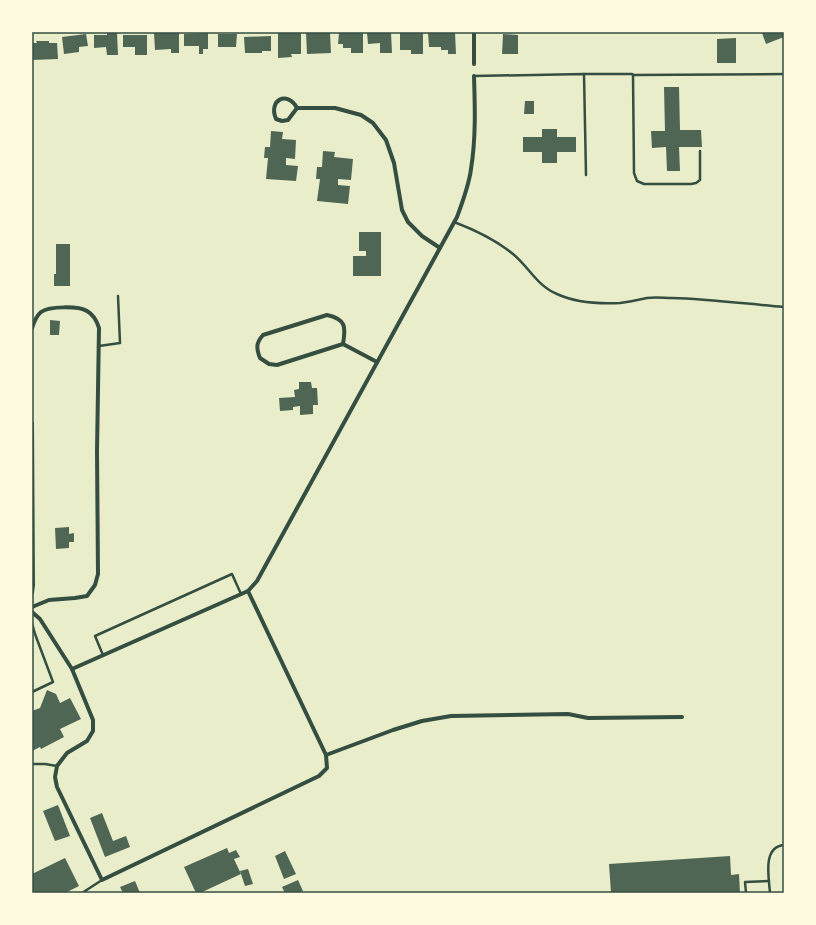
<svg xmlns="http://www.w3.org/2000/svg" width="816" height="925" font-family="Poppins,sans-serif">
	<rect width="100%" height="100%" fill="#e9edc9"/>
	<g fill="#4f6655">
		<polygon points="391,32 392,53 380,53 380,43 368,44 367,33"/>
		<polygon points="400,32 423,32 423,54 411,54 411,50 400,50"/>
		<polygon points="428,32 455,32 456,54 448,54 448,50 441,50 441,47 429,47"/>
		<polygon points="765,32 784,32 784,37 766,44 762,33"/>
		<polygon points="107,33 117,33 118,55 107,55 106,47 94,48 94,35 107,35"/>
		<polygon points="154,33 179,33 179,53 171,53 171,49 155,50"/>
		<polygon points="208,33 208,49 203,49 203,54 199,54 199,46 184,46 184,34"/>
		<polygon points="278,33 301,33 301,54 291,54 292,57 278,58"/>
		<polygon points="306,33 330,33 331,53 307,54"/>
		<polygon points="339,33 363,33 363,53 351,53 351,48 343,48 343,44 338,44"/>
		<polygon points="86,34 88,46 79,47 79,52 64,54 62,37"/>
		<polygon points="218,34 237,34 236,47 218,47"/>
		<polygon points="503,34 518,35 518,54 502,54"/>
		<polygon points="123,35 147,35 147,55 135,55 135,47 123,47"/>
		<polygon points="271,36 271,51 262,51 262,53 245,53 244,37"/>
		<polygon points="736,38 736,63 717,63 717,39"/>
		<polygon points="36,41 49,41 49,43 57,43 58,59 32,60 32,43 37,43"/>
		<polygon points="664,87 679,87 680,130 701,130 702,147 679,147 680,171 667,171 666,147 652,148 651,131 665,131"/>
		<polygon points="525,101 534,101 534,114 524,114"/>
		<polygon points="542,129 557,129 557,137 576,137 576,152 557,152 557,163 542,163 542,152 523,152 523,137 542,137"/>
		<polygon points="271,131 283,132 282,139 296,140 295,159 286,158 286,165 298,166 296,181 266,179 268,158 264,158 265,147 270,147"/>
		<polygon points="323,151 335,152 334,157 353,159 351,180 338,179 338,185 350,186 348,204 317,201 320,179 316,179 317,167 322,167"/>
		<polygon points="359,232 381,232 381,276 353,276 353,256 366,256 366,251 359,251"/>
		<polygon points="56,244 70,244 70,286 54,286 54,274 56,274"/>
		<polygon points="50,320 60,321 59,335 50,335"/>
		<polygon points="299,382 311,382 312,388 317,388 318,405 313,405 313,414 300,415 300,406 293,407 293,410 280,411 279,398 295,397 294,390 299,389"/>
		<polygon points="69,527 69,534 74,533 74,542 69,542 69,548 56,549 55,528"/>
		<polygon points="47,690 56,694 60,703 70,698 81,719 60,729 64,737 41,749 40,747 32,751 32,711 40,708"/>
		<polygon points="58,805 70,836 55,841 43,811"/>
		<polygon points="102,813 113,841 126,836 130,847 105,857 90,818"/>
		<polygon points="227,848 229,853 236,850 240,857 234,859 241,874 200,893 196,893 184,867"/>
		<polygon points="285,851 296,874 284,879 275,856"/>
		<polygon points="730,856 731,875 739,874 740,893 611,893 609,864"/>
		<polygon points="65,858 79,886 65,893 32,893 32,874"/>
		<polygon points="248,869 253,884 245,886 240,871"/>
		<polygon points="298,880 303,891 298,893 285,893 282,887"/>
		<polygon points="135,881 140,893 123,893 120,887"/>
	</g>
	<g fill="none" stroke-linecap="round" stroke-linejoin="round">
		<g stroke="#344e41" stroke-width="2.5">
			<polyline points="584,74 632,74 633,75 634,173 637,181 644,184 691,184 696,183 700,180 700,151"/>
			<polyline points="633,75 784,74"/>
			<polyline points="474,76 584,74 586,175"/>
			<path d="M454 222C475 230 496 240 513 254 529 267 537 286 557 294 576 303 600 304 620 303 629 302 638 300 647 298 655 297 664 298 672 298 709 299 747 304 784 307"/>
			<polyline points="99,346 120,343 118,296"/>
			<polyline points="32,623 35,634 53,682 32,692"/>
			<polyline points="103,655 95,636 232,574 241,594"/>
			<polyline points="32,764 45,764 57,766"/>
			<polyline points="82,893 102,880"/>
			<polyline points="746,893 745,882 769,881"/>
			<path d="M770 893C769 878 762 847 784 845"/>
		</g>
		<g stroke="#344e41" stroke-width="4">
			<polyline points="474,32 474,64"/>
			<path d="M297 108 288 120 282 121 276 119C268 100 287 90 297 108H335L361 115 373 123 386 140 394 163 402 210 408 222 422 236 440 248"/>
			<path d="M327 315C346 319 346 327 343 344L277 365 269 364 260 358C256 348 256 343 263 335Z"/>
			<path d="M32 328C34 322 36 316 41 312 49 306 79 306 87 311 94 315 97 321 99 328L97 451 98 574 95 585 87 596 75 598 49 600 32 607"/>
			<polyline points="343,344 377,362"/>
			<polyline points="32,423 33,585 32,593"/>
			<polyline points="32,612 40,619 72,669 93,720 93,731 87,741 67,753 57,766 55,777 57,787 102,880 319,776 327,768 326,755 248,591"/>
			<path d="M72 669 248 591 257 581 457 217C463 201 469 185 471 169 476 138 475 107 474 76"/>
			<polyline points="326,755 393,730 422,721 451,716 568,714 588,718 682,717"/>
		</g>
	</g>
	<rect width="816" height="925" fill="none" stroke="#fefae0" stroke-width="66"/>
	<rect x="33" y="33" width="750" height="859" fill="none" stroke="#344e41" stroke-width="1.5"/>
</svg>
